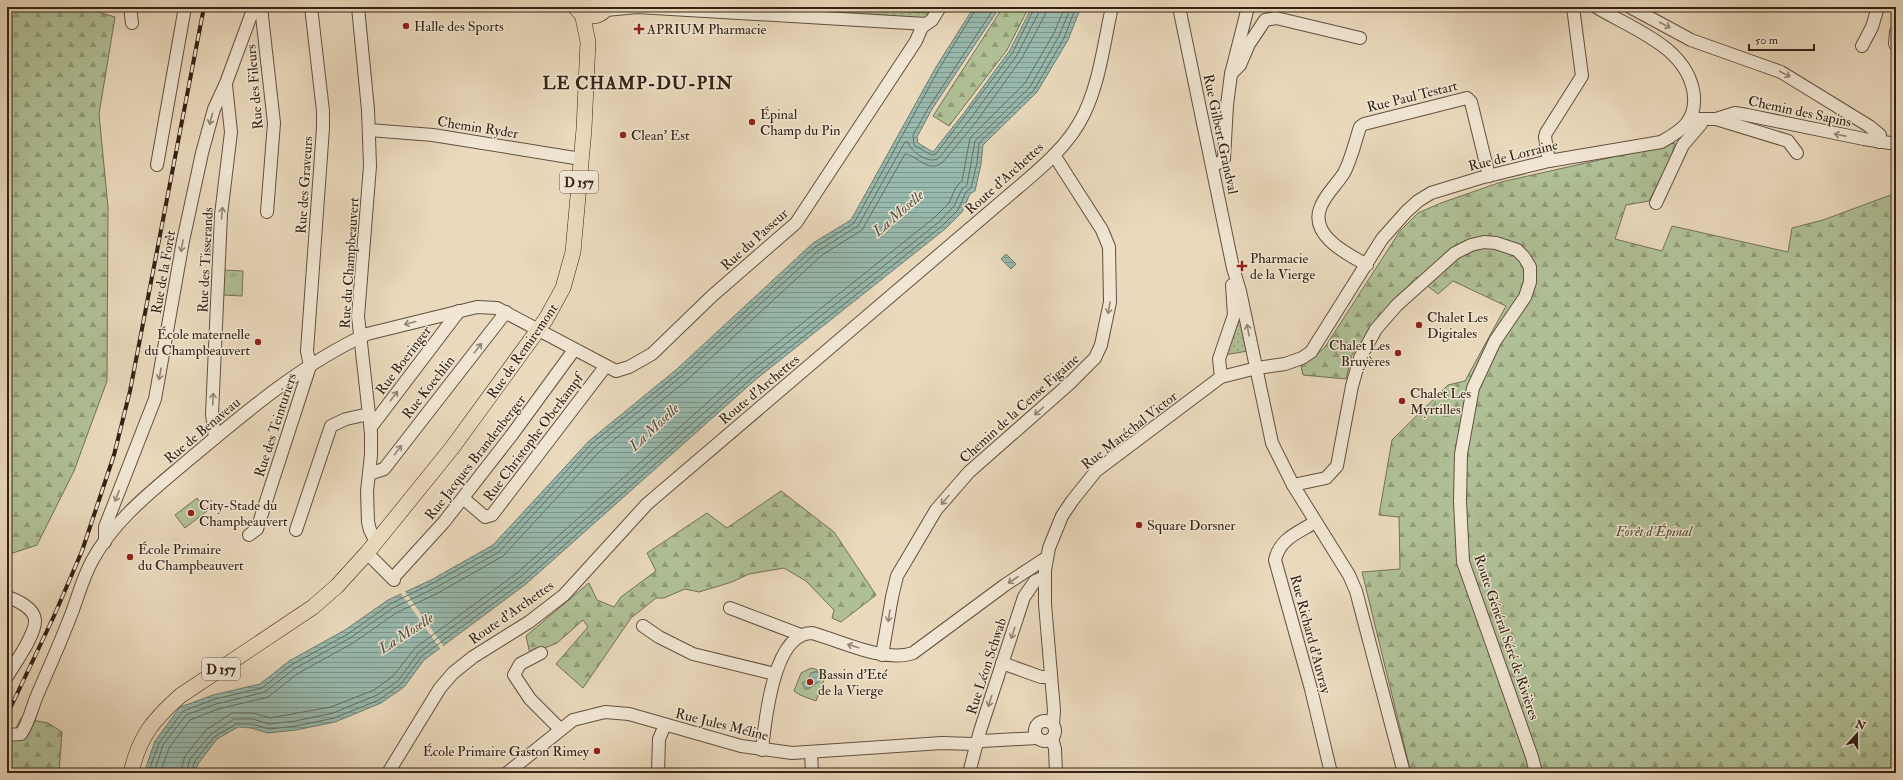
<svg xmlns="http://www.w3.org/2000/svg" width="1903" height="780" font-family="'IM FELL Double Pica',serif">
	<defs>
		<pattern id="grass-dots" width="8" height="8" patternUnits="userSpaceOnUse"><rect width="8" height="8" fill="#b0c096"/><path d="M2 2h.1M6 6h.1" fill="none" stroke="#909c79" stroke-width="1.8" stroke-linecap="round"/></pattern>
		<pattern id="forest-firs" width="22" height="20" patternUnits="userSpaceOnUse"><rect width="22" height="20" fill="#b0c096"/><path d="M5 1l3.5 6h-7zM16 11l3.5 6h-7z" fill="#909c79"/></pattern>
		<pattern id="park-tufts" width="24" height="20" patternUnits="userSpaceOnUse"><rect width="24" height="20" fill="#b0c096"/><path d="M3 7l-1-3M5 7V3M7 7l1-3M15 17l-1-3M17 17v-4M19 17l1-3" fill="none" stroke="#909c79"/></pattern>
		<pattern id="water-rules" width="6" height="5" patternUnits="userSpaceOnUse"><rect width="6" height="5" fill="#98baae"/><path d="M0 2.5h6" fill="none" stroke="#7d978c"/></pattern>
	</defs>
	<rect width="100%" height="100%" fill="#ead9bc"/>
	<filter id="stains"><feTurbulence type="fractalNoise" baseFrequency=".005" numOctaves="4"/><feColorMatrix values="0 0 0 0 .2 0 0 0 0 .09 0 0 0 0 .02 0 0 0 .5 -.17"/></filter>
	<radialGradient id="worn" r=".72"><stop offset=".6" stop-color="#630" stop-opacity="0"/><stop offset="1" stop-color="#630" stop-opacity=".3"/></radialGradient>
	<g fill="url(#grass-dots)" stroke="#727156">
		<polygon points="758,7 837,8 836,14 758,10"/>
		<polygon points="844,9 930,13 924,19 844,15"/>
		<polygon points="1236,299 1248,351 1224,355"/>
	</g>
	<g fill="url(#forest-firs)" stroke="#727156">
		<polygon points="7,7 81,7 115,17 99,114 108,207 107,381 74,471 37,545 7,555"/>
		<polygon points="1003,7 1029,7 1007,50 949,126 933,116"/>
		<polygon points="1675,143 1670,162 1649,201 1626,205 1615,239 1662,251 1672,226 1788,252 1792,228 1823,220 1896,193 1896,773 1411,773 1362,572 1400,569 1399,517 1379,515 1392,440 1448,385 1465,381 1506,306 1453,281 1438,294 1416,277 1373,326 1352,355 1346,379 1303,375 1301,366 1314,357 1325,347 1400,231 1418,213 1441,203 1501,182"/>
		<polygon points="781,491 834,532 876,595 841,622 832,618 834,610 806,581 784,568 749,574 732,582 699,592 685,589 664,598 656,598 631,618 583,688 556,664 588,627 583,620 557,643 530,654 526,636 589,583 597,600 614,607 621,597 656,571 647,553 707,513 727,528"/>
		<polygon points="21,718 48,723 62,732 59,773 7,773 7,746"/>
	</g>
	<polygon fill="url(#park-tufts)" stroke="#727156" points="224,270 243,271 242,296 223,295"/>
	<g fill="#b0c096" stroke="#727156">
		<polygon points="197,498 207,511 185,528 175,515"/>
		<polygon points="811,668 827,672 816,701 800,695 794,691 801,673"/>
	</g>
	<g fill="url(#water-rules)" stroke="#707d71">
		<polygon points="974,7 1000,7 932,109 917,137 918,143 933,152 964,113 1010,50 1032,7 1081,7 1068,40 1037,92 983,145 981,164 975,191 970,194 962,212 945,229 755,380 526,584 424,660 404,687 381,703 335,722 296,730 268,733 251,728 238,727 217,739 198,764 195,773 144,773 155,741 180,707 213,695 260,684 289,661 345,630 388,600 431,580 493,545 589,441 677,369 813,243 851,220 936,67"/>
		<polygon points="1006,254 1016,264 1011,269 1001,259"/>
		<polygon points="817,671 821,675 820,681 808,689 805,689 802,683 808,679 811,673"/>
	</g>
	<polygon fill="#ead9bc" points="404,590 444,647 441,650 400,592"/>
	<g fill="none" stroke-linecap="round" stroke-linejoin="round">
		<g stroke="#666e62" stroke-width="1">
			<polyline points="995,7 929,107 913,135 914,145 931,155 936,154 1013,52 1035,7"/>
			<polyline points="148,773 159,743 183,711 215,699 262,688 291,665 348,634 390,604 433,583 496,548 592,443 680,372 815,247 854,223 939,69 977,7"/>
			<path d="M154 773 163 745 186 715 216 704 265 692 294 669 350 638 393 608 435 588 499 552 595 447 683 375 818 251 858 226 905 142H908C911 152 929 165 939 158L971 118 1017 55 1039 12 1040 7"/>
			<path d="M160 773 169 748 190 720 218 709 268 697 297 674 353 643 396 613 438 593 503 556 599 452 687 380 822 255 862 230 905 154C919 156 928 174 943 162L976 122 1022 58 1045 15 1046 7"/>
			<polyline points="180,773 185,756 206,730 232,713 253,713 270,718 331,707 374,690 393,676 415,648 517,573 745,369 934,218 949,203 956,187 962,181 970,138 1025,83 1054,33 1065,7"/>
			<polyline points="186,773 190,759 211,734 234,719 253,719 269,724 295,721 333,713 377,695 398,681 419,652 520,577 749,373 939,222 954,206 962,189 967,185 975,141 1030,87 1059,36 1071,7"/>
			<polyline points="191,773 195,761 214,737 236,724 252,724 269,729 296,726 334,718 379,700 401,684 422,656 524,581 753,377 942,226 958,210 966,192 971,188 977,163 979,143 1034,90 1064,38 1076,7"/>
		</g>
		<defs>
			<g id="minor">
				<polyline points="130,7 132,23"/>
				<polyline points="261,7 274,123 267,212"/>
				<polyline points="358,7 368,110 370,166 358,316 371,433 371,455 367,491 368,522 370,530 376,542"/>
				<polyline points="1179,7 1233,268 1240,291 1272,443 1293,485 1349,575 1356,591 1404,773"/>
				<polyline points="1630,7 1691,40 1781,72 1869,126 1880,135 1879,142"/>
				<polyline points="606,10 637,7 926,24"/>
				<polyline points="1895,44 1896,32"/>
				<polyline points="1862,46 1872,27 1878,7"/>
				<polyline points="1231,74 1248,7"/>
				<polyline points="1692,115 1697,119 1716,119 1788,141 1797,153"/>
				<polyline points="1716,119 1735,113 1747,115 1864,139 1896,144"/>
				<polyline points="369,130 433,135 581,159"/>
				<polyline points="1549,161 1545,137 1546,133 1582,76 1573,7"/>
				<polyline points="157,165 185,7"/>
				<polyline points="1213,165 1221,162 1224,159 1227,105 1231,74 1240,65 1249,44 1265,20 1276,18 1360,38"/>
				<polyline points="1656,203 1683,145 1701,124 1702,119"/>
				<path d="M1367 265C1347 254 1308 235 1321 206 1326 194 1337 184 1344 173 1351 160 1355 142 1360 127L1364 124 1467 98 1471 102 1489 176"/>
				<polyline points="1221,377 1219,359 1234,315 1232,285"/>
				<polyline points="371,427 459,311"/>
				<polyline points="215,438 212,414 221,215 231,132 226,85"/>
				<polyline points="369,474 384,469 506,312"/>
				<polyline points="1293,485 1326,478 1337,466 1352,386 1360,358 1376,329 1397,305 1455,253 1471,245 1484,242 1496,243 1517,250 1524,257 1530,267 1530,282 1525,297 1495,341 1473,388 1461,454 1460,501 1463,562 1532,757 1536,773"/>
				<polyline points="463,498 485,517 492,515 605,367"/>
				<path d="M1315 522C1298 533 1280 538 1275 560L1311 689 1331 773"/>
				<polyline points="296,530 331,426 346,419 369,414"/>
				<polyline points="249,535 257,529 310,366 307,351 323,128 323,111 311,7"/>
				<polyline points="105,542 105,527 155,399 183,241 202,153 214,109 226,83 254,7"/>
				<polyline points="367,553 394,580"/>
				<polyline points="393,578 444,522 511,436 574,350"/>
				<path d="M7 597C17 600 34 608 35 620 36 635 14 664 7 677"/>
				<polyline points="730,608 801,635"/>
				<polyline points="643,626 659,637 693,654 775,674"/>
				<polyline points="541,653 520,664 514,675 530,699 560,729"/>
				<polyline points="882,655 892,597 897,576 936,510 969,472 1069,384 1095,358 1101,345 1110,302 1109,247 1102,230 1054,155"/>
				<polyline points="1002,663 1041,677 1050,677"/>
				<circle cx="1045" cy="731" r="10"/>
				<path d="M1053 724 1054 710 1045 604V570L1049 548 1062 516 1072 501 1096 471 1221 377 1257 368 1285 364 1302 358 1311 352 1382 239 1406 212 1418 201 1431 193 1480 178 1549 161 1661 142C1681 131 1696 121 1694 96 1689 47 1632 29 1596 7"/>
				<path d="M7 735 21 734C29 722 31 711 36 698 47 672 59 646 69 620 77 601 82 579 92 561 115 518 156 488 192 457 246 412 302 364 367 334L477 307 497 308 616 371 629 367 652 354 712 296 796 223 916 41 922 27 932 20 940 7"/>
				<polyline points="1052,738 1055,749 1056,773"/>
				<path d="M762 750C765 721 773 633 812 633 841 641 885 663 913 653L1005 585 1046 558"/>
				<polyline points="811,752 812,773"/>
				<path d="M388 773 440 688 453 673 473 657 529 622 564 595 647 504 1001 202C1031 176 1067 150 1084 114 1100 81 1104 42 1112 7"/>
				<polyline points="507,773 573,720 605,712 629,714 741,746 792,753 942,743 973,744 982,741 1037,738"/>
				<polyline points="658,773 659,739 665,725"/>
				<polyline points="969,773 980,731 1024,597 1035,581 1045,577"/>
			</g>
			<g id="major">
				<path d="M576 8C584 19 600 19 607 7"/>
				<path d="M131 773C139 737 153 720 180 696L313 607 337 586 367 553 452 448 546 319 563 288 573 252 584 129 588 42 582 13"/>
			</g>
		</defs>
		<use href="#minor" stroke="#62503f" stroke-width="14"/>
		<use href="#major" stroke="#342215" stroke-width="16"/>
		<use href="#minor" stroke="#f1e6d3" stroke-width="12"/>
		<use href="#major" stroke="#ead9bc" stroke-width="15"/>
		<defs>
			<polyline id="rail" points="7,715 54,616 82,551 114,455 130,391 204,7"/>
		</defs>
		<use href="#rail" stroke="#342215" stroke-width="4"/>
		<use href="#rail" stroke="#f1e6d3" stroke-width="2.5" stroke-dasharray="8" stroke-linecap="butt"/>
	</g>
	<defs><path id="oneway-shaft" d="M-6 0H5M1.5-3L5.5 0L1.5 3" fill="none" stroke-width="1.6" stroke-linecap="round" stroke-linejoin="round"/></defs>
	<g stroke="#928474">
		<use href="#oneway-shaft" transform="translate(1665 25) rotate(28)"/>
		<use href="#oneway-shaft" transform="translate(1785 74) rotate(28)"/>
		<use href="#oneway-shaft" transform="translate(211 119) rotate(105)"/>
		<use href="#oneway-shaft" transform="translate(1840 135) rotate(-169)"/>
		<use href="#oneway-shaft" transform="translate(222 213) rotate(-85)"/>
		<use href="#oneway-shaft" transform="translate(182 246) rotate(100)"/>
		<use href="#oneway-shaft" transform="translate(1109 308) rotate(100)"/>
		<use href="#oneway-shaft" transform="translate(410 323) rotate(165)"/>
		<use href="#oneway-shaft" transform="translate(1248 330) rotate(-101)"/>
		<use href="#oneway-shaft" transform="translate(478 348) rotate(-52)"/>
		<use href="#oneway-shaft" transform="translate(160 374) rotate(101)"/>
		<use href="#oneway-shaft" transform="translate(394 396) rotate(-53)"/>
		<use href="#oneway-shaft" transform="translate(213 399) rotate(-87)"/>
		<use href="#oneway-shaft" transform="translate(1039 411) rotate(138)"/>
		<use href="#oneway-shaft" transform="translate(398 450) rotate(-52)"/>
		<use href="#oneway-shaft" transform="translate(117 496) rotate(111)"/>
		<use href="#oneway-shaft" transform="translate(945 500) rotate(131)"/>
		<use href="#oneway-shaft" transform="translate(1013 580) rotate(147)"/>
		<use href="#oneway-shaft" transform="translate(889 616) rotate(99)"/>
		<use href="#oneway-shaft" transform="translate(1013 633) rotate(108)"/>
		<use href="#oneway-shaft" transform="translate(853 646) rotate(-163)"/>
		<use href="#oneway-shaft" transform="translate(990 701) rotate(108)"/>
	</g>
	<g fill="#8f2418" stroke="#f1e6d3" stroke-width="1.5">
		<circle cx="406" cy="26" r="4"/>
		<path d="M637 23h4v4h4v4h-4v4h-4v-4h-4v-4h4z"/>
		<circle cx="752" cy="122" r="4"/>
		<circle cx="623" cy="135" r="4"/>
		<path d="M1240 260h4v4h4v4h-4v4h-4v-4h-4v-4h4z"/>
		<circle cx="1419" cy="325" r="4"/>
		<circle cx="258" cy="342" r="4"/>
		<circle cx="1398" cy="353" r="4"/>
		<circle cx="1402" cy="401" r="4"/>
		<circle cx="191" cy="513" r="4"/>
		<circle cx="1139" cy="525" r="4"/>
		<circle cx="130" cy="557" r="4"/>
		<circle cx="810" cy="682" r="4"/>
		<circle cx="597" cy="751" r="4"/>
	</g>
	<g text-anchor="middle" stroke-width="3" stroke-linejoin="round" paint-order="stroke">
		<g fill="#f1e6d3" stroke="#6d5d4e" stroke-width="1">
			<rect x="560" y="171" width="38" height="22" rx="3"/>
			<rect x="202" y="658" width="38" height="22" rx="3"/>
		</g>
		<g font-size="13" font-weight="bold" fill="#342215">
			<text x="579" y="187">D 157</text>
			<text x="221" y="674">D 157</text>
		</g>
		<g font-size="14" fill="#342215" stroke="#f1e6d3" text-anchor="start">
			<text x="414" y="31">Halle des Sports</text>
			<text x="647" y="34">APRIUM Pharmacie</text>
			<text x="760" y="119">Épinal<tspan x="760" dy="16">Champ du Pin</tspan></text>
			<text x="631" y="140">Clean' Est</text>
			<text x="1250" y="263">Pharmacie<tspan x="1250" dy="16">de la Vierge</tspan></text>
			<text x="1427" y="322">Chalet Les<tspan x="1427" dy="16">Digitales</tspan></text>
			<text x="250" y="339" text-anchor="end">École maternelle<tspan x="250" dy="16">du Champbeauvert</tspan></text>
			<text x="1390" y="350" text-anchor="end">Chalet Les<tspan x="1390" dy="16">Bruyères</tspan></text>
			<text x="1410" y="398">Chalet Les<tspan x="1410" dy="16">Myrtilles</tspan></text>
			<text x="199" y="510">City-Stade du<tspan x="199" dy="16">Champbeauvert</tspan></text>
			<text x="1147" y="530">Square Dorsner</text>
			<text x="138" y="554">École Primaire<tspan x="138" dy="16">du Champbeauvert</tspan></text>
			<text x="818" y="679">Bassin d'Eté<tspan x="818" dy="16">de la Vierge</tspan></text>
			<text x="589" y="756" text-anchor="end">École Primaire Gaston Rimey</text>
		</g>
		<g font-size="14" fill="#342215" stroke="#f1e6d3">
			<text transform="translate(254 87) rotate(-95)" y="5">Rue des Fileurs</text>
			<text transform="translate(1412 96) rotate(-14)" y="5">Rue Paul Testart</text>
			<text transform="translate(1800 111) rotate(12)" y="5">Chemin des Sapins</text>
			<text transform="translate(478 127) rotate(9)" y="5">Chemin Ryder</text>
			<text transform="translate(1221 134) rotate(78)" y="5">Rue Gilbert Grandval</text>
			<text transform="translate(1513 155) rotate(-14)" y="5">Rue de Lorraine</text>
			<text transform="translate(1004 178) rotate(-42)" y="5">Route d'Archettes</text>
			<text transform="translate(304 185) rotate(-86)" y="5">Rue des Graveurs</text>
			<text transform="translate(754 239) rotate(-42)" y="5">Rue du Passeur</text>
			<text transform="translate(205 260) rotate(-87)" y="5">Rue des Tisserands</text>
			<text transform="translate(349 263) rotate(-86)" y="5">Rue du Champbeauvert</text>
			<text transform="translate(163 272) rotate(-80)" y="5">Rue de la Forêt</text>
			<text transform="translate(522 351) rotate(-55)" y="5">Rue de Remiremont</text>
			<text transform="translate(403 360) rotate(-53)" y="5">Rue Boeringer</text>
			<text transform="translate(428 387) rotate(-52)" y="5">Rue Koechlin</text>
			<text transform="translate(759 389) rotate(-40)" y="5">Route d'Archettes</text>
			<text transform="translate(1019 408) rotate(-42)" y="5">Chemin de la Cense Figaine</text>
			<text transform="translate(275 425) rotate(-72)" y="5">Rue des Teinturiers</text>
			<text transform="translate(202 430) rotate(-40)" y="5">Rue de Benaveau</text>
			<text transform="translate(1129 430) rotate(-38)" y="5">Rue Maréchal Victor</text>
			<text transform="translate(533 437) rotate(-53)" y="5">Rue Christophe Oberkampf</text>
			<text transform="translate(475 457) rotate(-52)" y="5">Rue Jacques Brandenberger</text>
			<text transform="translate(511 612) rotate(-35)" y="5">Route d'Archettes</text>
			<text transform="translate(1311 634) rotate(75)" y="5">Rue Richard d'Auvray</text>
			<text transform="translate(1507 637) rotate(71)" y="5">Route Général Séré de Rivières</text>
			<text transform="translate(986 666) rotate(-72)" y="5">Rue Léon Schwab</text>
			<text transform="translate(722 724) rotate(14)" y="5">Rue Jules Méline</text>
		</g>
		<g font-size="14" font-style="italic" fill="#534a35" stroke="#f1e6d3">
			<text x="1654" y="536">Forêt d'Épinal</text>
		</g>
		<g font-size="15" font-style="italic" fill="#525043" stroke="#f1e6d3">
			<text transform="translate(898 213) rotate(-41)" y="5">La Moselle</text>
			<text transform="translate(654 427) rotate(-43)" y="5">La Moselle</text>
			<text transform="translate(406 633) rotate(-33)" y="5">La Moselle</text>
		</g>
		<g font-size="18" font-weight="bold" letter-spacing="1" fill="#342215" stroke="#f1e6d3">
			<text x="638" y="89">LE CHAMP-DU-PIN</text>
		</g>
	</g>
	<rect width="1903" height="780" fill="none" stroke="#ead9bc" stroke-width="24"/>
	<rect x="8" y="8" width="1887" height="764" fill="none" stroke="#342215" stroke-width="2"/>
	<rect x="12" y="12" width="1879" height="756" fill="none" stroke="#342215"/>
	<g transform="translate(1857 734) rotate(21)" stroke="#f1e6d3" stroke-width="3" paint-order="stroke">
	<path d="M0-3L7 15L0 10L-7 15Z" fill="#342215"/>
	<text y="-6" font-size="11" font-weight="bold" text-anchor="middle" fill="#342215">N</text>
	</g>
	<path d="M1749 44v6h65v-6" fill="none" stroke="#342215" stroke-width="2"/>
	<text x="1755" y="44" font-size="12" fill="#342215" stroke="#f1e6d3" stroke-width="3" paint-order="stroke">50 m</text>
	<rect width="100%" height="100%" filter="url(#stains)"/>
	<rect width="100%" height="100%" fill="url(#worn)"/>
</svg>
